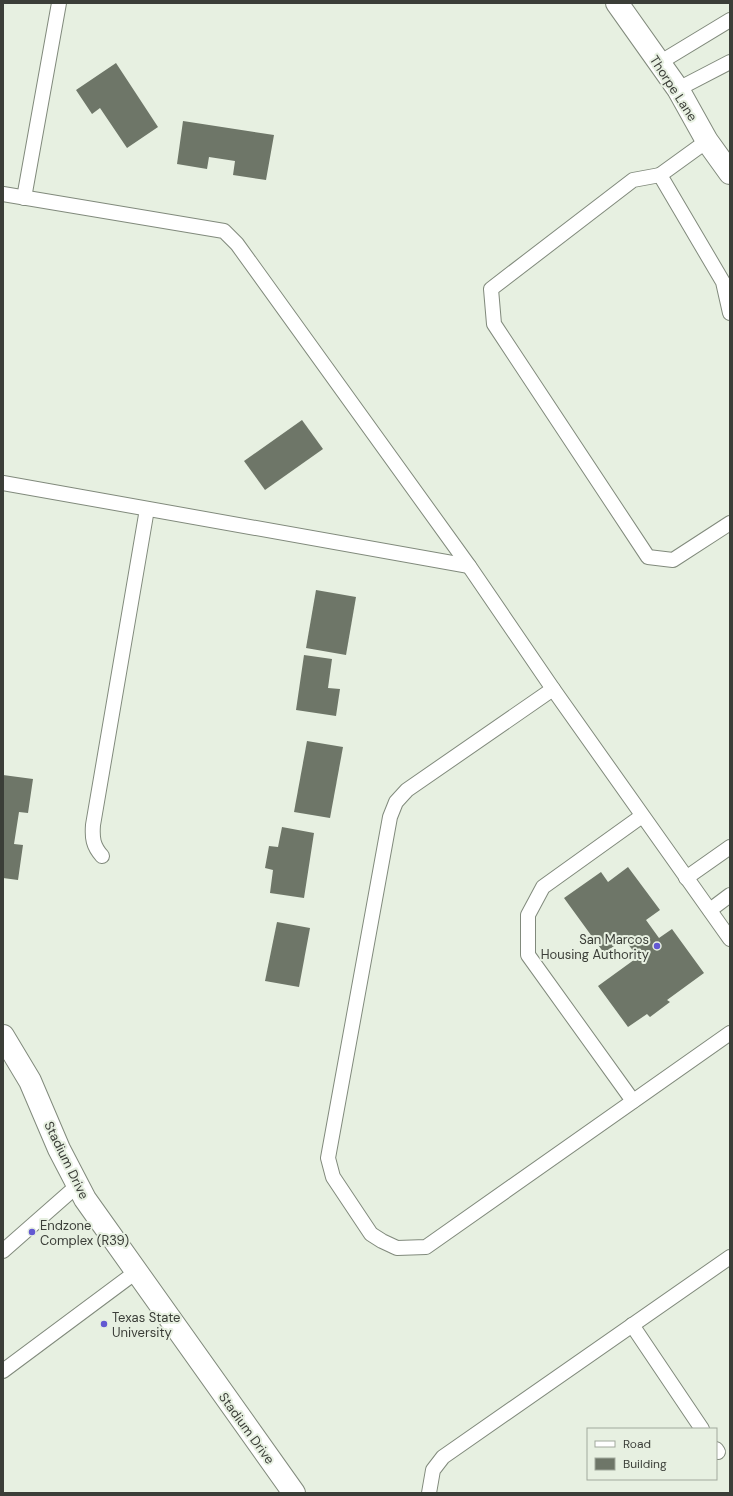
<svg xmlns="http://www.w3.org/2000/svg" width="733" height="1496" font-family="'DM Sans',sans-serif">
	<rect width="100%" height="100%" fill="#e7f0e1"/>
	<g fill="#6e7668">
		<polygon points="116,63 158,127 127,148 100,108 92,114 76,90"/>
		<polygon points="183,121 274,135 266,180 233,175 235,161 209,157 207,169 177,164"/>
		<polygon points="302,420 323,449 265,490 244,461"/>
		<polygon points="316,590 356,597 346,655 306,648"/>
		<polygon points="304,655 332,659 328,688 340,689 336,716 296,710"/>
		<polygon points="307,741 343,747 330,818 294,812"/>
		<polygon points="3,775 33,779 28,813 19,812 14,844 23,845 18,880 3,878"/>
		<polygon points="282,827 314,833 304,898 270,893 273,870 265,868 269,846 278,847"/>
		<polygon points="628,867 660,910 646,920 659,938 672,929 704,973 667,1000 670,1002 650,1017 647,1014 628,1027 598,986 638,957 624,939 604,953 564,898 601,872 608,882"/>
		<polygon points="277,922 310,928 299,987 265,981"/>
	</g>
	<g fill="none" stroke-linecap="round" stroke-linejoin="round">
		<defs>
			<g id="lane">
				<polyline points="659,63 730,20"/>
				<polyline points="678,89 730,62"/>
				<polyline points="707,141 660,175 723,282 730,313"/>
				<polyline points="660,175 633,180 491,289 494,324 648,557 673,560 730,523"/>
				<polyline points="3,194 224,231 237,244 469,566 553,689 730,939"/>
				<polyline points="24,198 59,3"/>
				<polyline points="3,483 469,566"/>
				<polyline points="553,689 407,790 396,802 390,817 328,1158 333,1177 371,1234 382,1241 397,1248 426,1247 730,1033"/>
				<path d="M102 856C93 846 92 838 93 825L147 509"/>
				<polyline points="686,878 730,847"/>
				<polyline points="710,910 730,895"/>
				<polyline points="633,1101 528,955 528,915 543,887 642,816"/>
				<polyline points="3,1251 78,1185"/>
				<polyline points="632,1325 702,1429"/>
				<polyline points="3,1371 136,1272"/>
				<polyline points="716,1449 718,1452"/>
				<polyline points="429,1493 433,1470 443,1457 730,1257"/>
			</g>
			<polyline id="street" points="3,1036 30,1081 59,1149 85,1199 294,1493"/>
			<polyline id="secondary" points="617,3 678,89 707,141 730,173"/>
		</defs>
		<use href="#lane" stroke="#818a7c" stroke-width="16"/>
		<use href="#street" stroke="#818a7c" stroke-width="24"/>
		<use href="#secondary" stroke="#818a7c" stroke-width="24"/>
		<use href="#lane" stroke="#fff" stroke-width="14"/>
		<use href="#street" stroke="#fff" stroke-width="22"/>
		<use href="#secondary" stroke="#fff" stroke-width="22"/>
	</g>
	<g fill="#6359d2" stroke="#e7f0e1" stroke-width="1.5">
		<circle cx="657" cy="946" r="4"/>
		<circle cx="32" cy="1232" r="4"/>
		<circle cx="104" cy="1324" r="4"/>
	</g>
	<g text-anchor="middle" stroke-width="4" stroke-linejoin="round" paint-order="stroke">
		<g font-size="13" fill="#3b3e38" stroke="#e7f0e1">
			<text transform="translate(674 88) rotate(57)" y="5">Thorpe Lane</text>
			<text transform="translate(67 1160) rotate(64)" y="5">Stadium Drive</text>
			<text transform="translate(247 1428) rotate(54)" y="5">Stadium Drive</text>
		</g>
		<g font-size="13" fill="#3b3e38" stroke="#e7f0e1" text-anchor="start">
			<text x="649" y="944" text-anchor="end">San Marcos<tspan x="649" dy="15">Housing Authority</tspan></text>
			<text x="40" y="1230">Endzone<tspan x="40" dy="15">Complex (R39)</tspan></text>
			<text x="112" y="1322">Texas State<tspan x="112" dy="15">University</tspan></text>
		</g>
	</g>
	<rect width="733" height="1496" fill="none" stroke="#3b3e38" stroke-width="8"/>
	<rect x="587" y="1428" width="130" height="52" fill="#e7f0e1" stroke="#a2a99d"/>
	<rect x="595" y="1441" width="20" height="6" fill="#ffffff" stroke="#a2a99d"/>
	<text x="623" y="1448" font-size="12" fill="#3b3e38">Road</text>
	<rect x="595" y="1458" width="20" height="12" fill="#6e7668" stroke="#a2a99d"/>
	<text x="623" y="1468" font-size="12" fill="#3b3e38">Building</text>
</svg>
